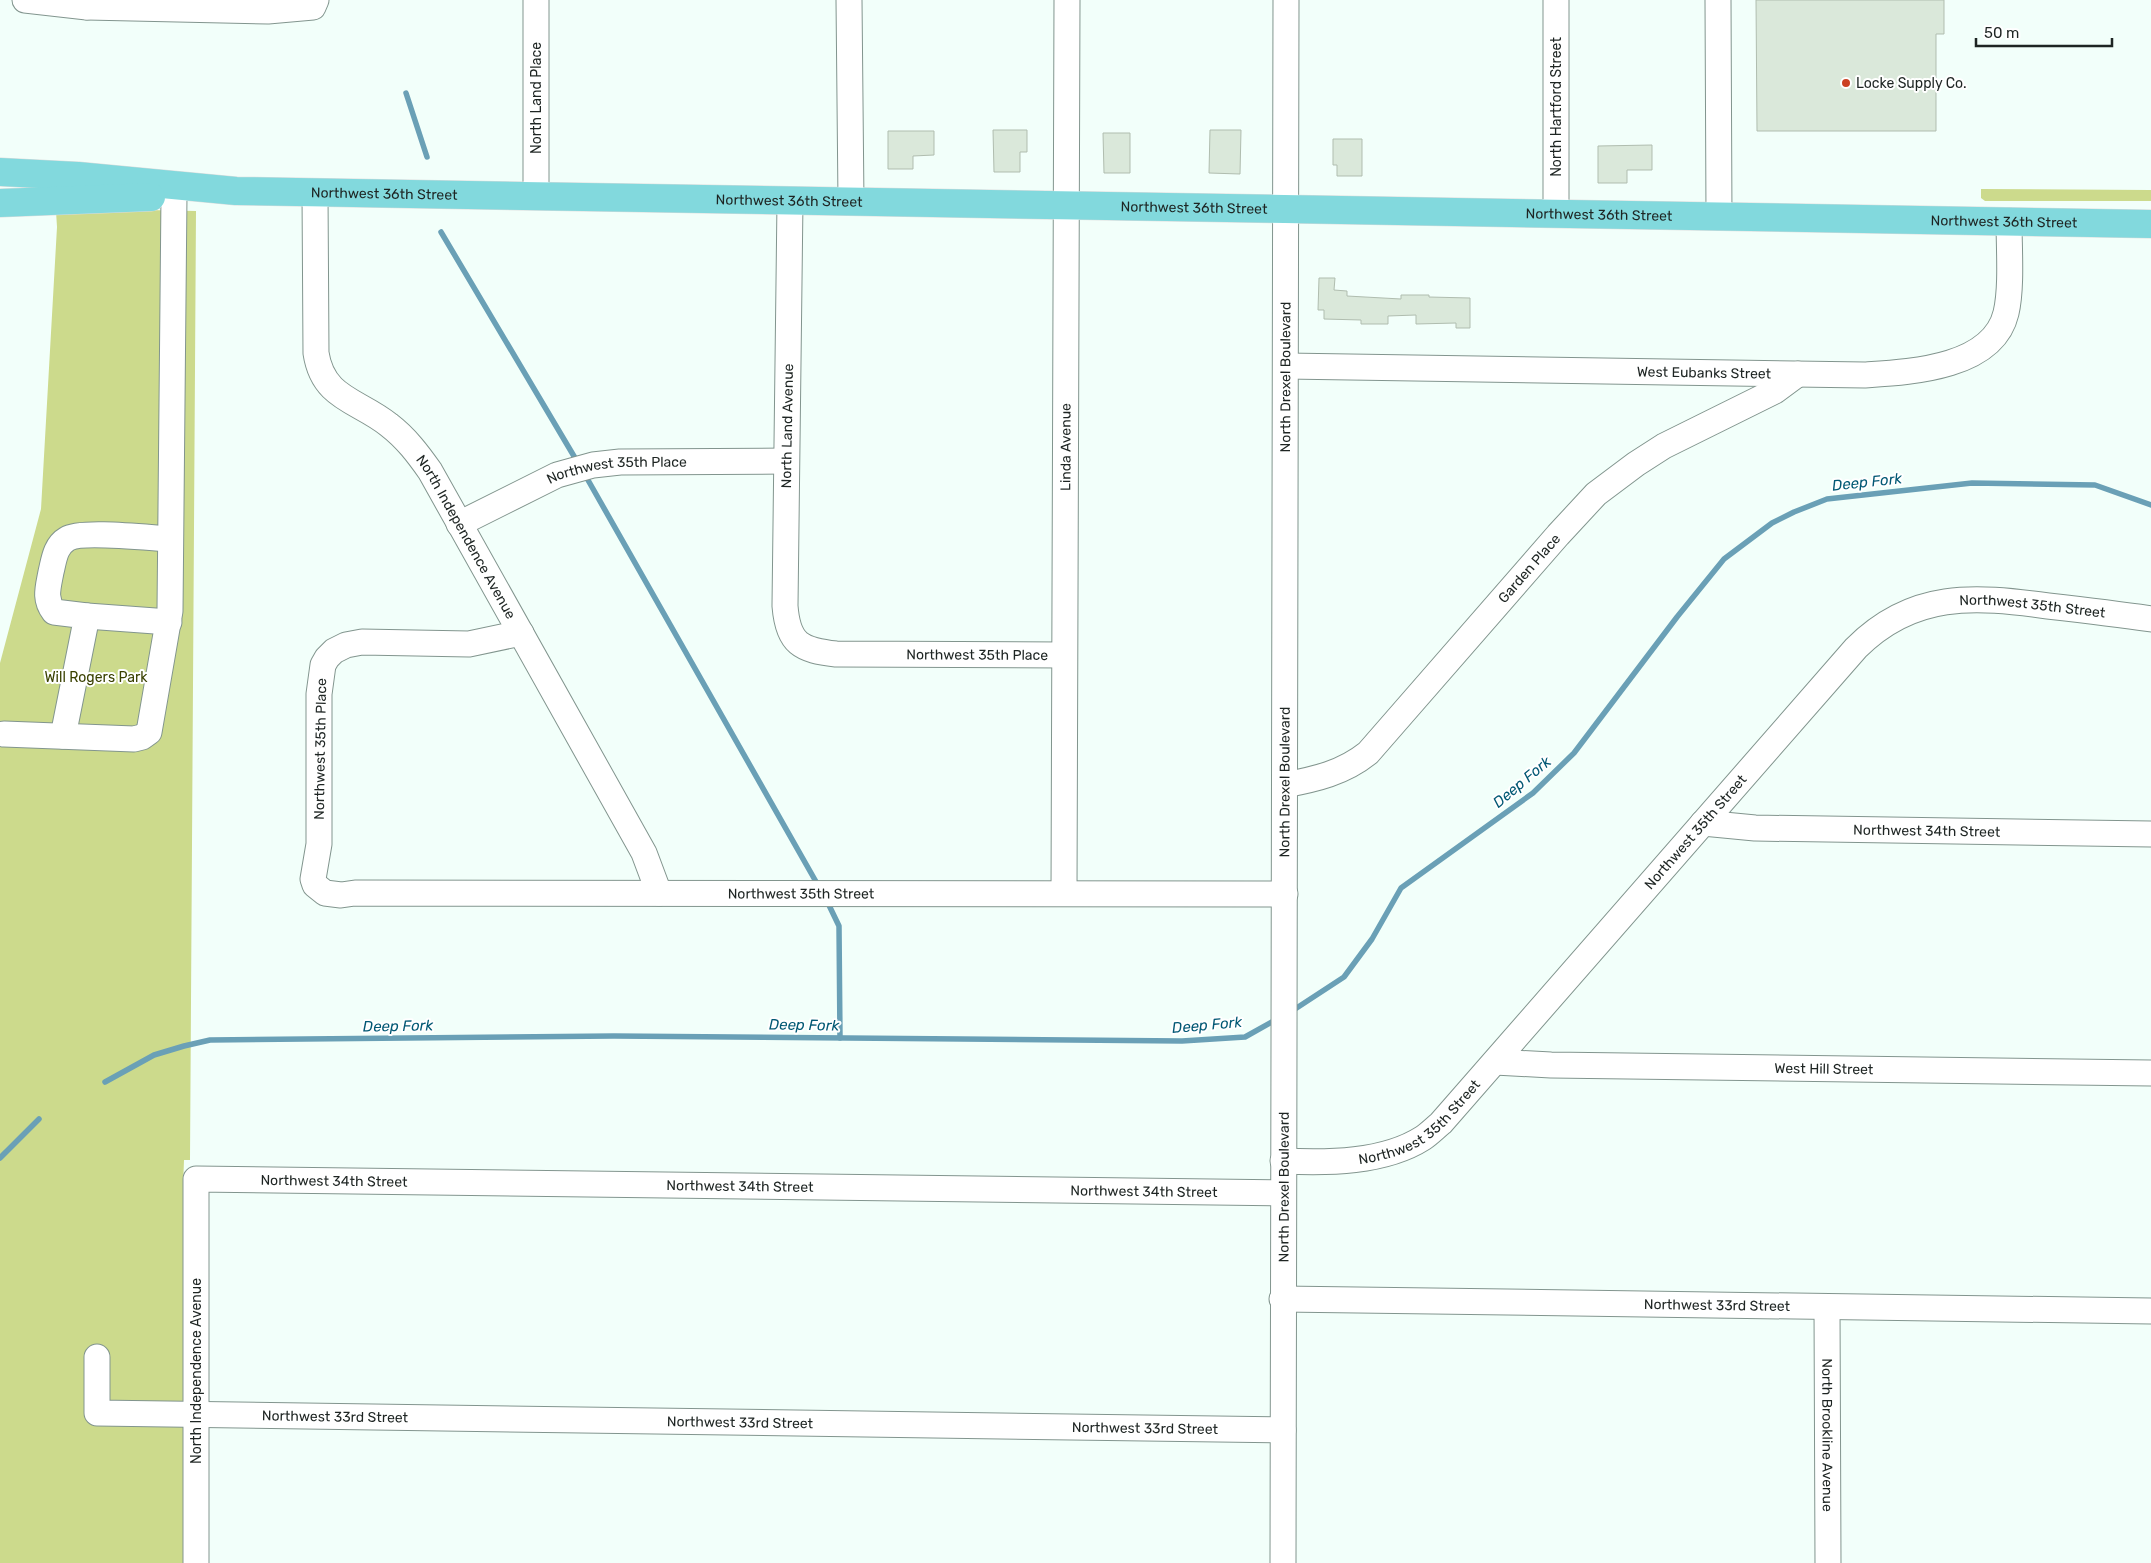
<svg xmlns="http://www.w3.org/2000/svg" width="2151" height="1563" font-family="Rubik,sans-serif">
	<rect width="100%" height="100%" fill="#f2fffa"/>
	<g fill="#ccda8c">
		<polygon points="1981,189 2151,190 2151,201 1985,201 1981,198"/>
		<polygon points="97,209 196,211 190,1160 184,1160 183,1187 185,1563 0,1563 0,663 41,509 57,227 56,211"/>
	</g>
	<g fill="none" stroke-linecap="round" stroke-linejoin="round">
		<g stroke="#6aa0b6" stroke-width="5.5">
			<polyline points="406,93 427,157"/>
			<polyline points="441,232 578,463"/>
			<polyline points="584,473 819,887"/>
			<polyline points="826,899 839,926 840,1038"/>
			<polyline points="1292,1011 1344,977 1372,939 1401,888 1533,793 1574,753 1677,617 1724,559 1772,523 1794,512 1827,499 1972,483 2095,485 2151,505"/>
			<polyline points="105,1082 154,1055 184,1046 210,1040 614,1036 1182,1041 1245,1037 1277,1019"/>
			<polyline points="0,1158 39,1119"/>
		</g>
	</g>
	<g fill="#dae8da" stroke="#b0bdaf">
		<polygon points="1756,0 1944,0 1944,34 1936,34 1936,131 1757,131"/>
		<polygon points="993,130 1027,130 1027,152 1020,152 1020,172 994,172"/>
		<polygon points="1210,130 1241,130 1240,174 1209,173"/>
		<polygon points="888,131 934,131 934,155 913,156 913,169 888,169"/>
		<polygon points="1103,133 1130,133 1130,173 1104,173"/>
		<polygon points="1333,139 1362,139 1362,176 1337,176 1337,165 1333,165"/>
		<polygon points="1652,145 1652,170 1627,170 1627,183 1598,183 1598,146"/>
		<polygon points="1319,278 1335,278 1334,290 1347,291 1347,296 1401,299 1401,295 1429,295 1429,297 1470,298 1470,328 1456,328 1456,323 1416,324 1416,315 1388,316 1388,324 1361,324 1361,320 1324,319 1324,310 1318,310"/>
	</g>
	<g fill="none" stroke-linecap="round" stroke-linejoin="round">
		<defs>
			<g id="minor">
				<polyline points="25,0 87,7 87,0"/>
				<polyline points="536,0 536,196"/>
				<polyline points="849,0 851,202"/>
				<polyline points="1718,0 1719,217"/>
				<polyline points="87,7 268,11 313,7 316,0"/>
				<path id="s1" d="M315 193 316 353C323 399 358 400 389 425 406 438 418 454 430 471L644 853 659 893"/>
				<path id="s2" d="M790 201 785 606C788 644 801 650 836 654L1064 655"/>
				<polyline points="1556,214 1556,0"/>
				<path id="s3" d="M1286 366 1865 375C1911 372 1993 368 2006 313 2012 288 2009 248 2009 221"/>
				<path id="s4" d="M459 524 557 475 593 465 620 462 786 461"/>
				<polyline points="87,616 169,622"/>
				<path id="s5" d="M521 633 469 644 362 642 346 645 334 651 327 658 323 665 319 694V844L313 879 315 885 325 893 341 895 355 893 1285 894"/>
				<polyline points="4,734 134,739 142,737 149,732 170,611 174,195"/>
				<path d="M63 736 87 616 54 612C44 599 48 588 51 572 54 560 55 546 67 539 81 530 150 538 170 539"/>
				<path id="s6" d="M1285 785C1316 779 1343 773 1368 753L1558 535 1596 494 1636 464 1664 446 1775 391 1798 374"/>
				<path id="s7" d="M1703 823 1755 828 2151 834"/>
				<path id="s8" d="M1064 893 1067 0"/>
				<path id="s9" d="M1495 1062 1551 1065 2151 1073"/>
				<path id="s10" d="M1283 1161C1327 1163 1384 1163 1423 1138 1429 1134 1435 1128 1441 1123L1856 648C1913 591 1974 596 2048 606 2083 610 2117 614 2151 619"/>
				<path id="s11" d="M1282 1299 2151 1311"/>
				<path id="s12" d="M1827 1307 1828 1563"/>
				<path id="s13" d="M97 1357V1413L1283 1430"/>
				<path id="s14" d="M196 1563V1179L1283 1193"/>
				<path id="s15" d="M1283 1563 1286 0"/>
			</g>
			<g id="major">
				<path id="s16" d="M0 172 78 176 236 191 2151 224"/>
				<polyline points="0,203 151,197"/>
			</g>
		</defs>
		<use href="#minor" stroke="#82958e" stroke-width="27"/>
		<use href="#major" stroke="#dbdcdc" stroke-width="29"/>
		<use href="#minor" stroke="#fff" stroke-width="25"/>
		<use href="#major" stroke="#82d9dd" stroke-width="28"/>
	</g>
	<circle fill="#cb4022" stroke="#fff" stroke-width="2" cx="1846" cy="83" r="5"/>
	<g text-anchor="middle" stroke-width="4" stroke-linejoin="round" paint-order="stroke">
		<g font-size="14" fill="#1e2523" stroke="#fff" text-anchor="start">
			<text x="1856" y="88">Locke Supply Co.</text>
		</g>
		<g font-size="14" fill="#1e2523" stroke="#fff">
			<text transform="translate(536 98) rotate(-90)" y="5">North Land Place</text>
			<text transform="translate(1556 107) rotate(-90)" y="5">North Hartford Street</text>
			<text dy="5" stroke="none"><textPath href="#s16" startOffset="385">Northwest 36th Street</textPath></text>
			<text dy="5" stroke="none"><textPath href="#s16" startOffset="790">Northwest 36th Street</textPath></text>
			<text dy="5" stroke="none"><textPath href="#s16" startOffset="1195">Northwest 36th Street</textPath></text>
			<text dy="5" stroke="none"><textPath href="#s16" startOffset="1600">Northwest 36th Street</textPath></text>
			<text dy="5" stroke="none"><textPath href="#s16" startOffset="2005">Northwest 36th Street</textPath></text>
			<text dy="5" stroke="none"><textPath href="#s3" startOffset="418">West Eubanks Street</textPath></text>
			<text dy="5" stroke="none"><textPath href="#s15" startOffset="1186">North Drexel Boulevard</textPath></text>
			<text transform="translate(787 426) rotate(-89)" y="5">North Land Avenue</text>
			<text dy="5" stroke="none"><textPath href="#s8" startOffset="446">Linda Avenue</textPath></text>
			<text dy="5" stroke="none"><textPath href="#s4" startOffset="170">Northwest 35th Place</textPath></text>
			<text dy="5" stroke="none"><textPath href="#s1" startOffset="404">North Independence Avenue</textPath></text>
			<text dy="5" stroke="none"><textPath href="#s6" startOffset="335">Garden Place</textPath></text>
			<text dy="5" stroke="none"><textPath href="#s10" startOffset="988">Northwest 35th Street</textPath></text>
			<text dy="5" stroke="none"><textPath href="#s2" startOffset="626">Northwest 35th Place</textPath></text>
			<text transform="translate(320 749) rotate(-89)" y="5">Northwest 35th Place</text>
			<text dy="5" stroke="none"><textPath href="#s15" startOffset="781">North Drexel Boulevard</textPath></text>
			<text dy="5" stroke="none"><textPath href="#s10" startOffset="554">Northwest 35th Street</textPath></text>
			<text dy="5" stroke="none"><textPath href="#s7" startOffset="224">Northwest 34th Street</textPath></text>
			<text dy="5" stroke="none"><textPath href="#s5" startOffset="918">Northwest 35th Street</textPath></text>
			<text dy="5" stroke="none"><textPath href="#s9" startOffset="329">West Hill Street</textPath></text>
			<text dy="5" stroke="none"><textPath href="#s10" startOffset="149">Northwest 35th Street</textPath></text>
			<text dy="5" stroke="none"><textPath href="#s14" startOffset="522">Northwest 34th Street</textPath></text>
			<text dy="5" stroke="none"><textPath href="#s14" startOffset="928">Northwest 34th Street</textPath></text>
			<text dy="5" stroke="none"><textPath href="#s15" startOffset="376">North Drexel Boulevard</textPath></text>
			<text dy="5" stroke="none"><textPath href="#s14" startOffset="1332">Northwest 34th Street</textPath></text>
			<text dy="5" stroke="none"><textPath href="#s11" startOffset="435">Northwest 33rd Street</textPath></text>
			<text transform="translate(196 1371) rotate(-90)" y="5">North Independence Avenue</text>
			<text dy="5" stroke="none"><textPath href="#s13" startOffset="294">Northwest 33rd Street</textPath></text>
			<text dy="5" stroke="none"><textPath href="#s13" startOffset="699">Northwest 33rd Street</textPath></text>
			<text dy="5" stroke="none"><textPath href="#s13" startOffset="1104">Northwest 33rd Street</textPath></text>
			<text dy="5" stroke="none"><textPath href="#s12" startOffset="128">North Brookline Avenue</textPath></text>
		</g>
		<g font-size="14" fill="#3a4100" stroke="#fff">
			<text x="96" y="682">Will Rogers Park</text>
		</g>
		<g font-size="15" font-style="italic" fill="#025874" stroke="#fff">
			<text transform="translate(1867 482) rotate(-6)" y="5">Deep Fork</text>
			<text transform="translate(1522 782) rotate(-40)" y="5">Deep Fork</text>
			<text transform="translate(804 1025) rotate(1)" y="5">Deep Fork</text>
			<text transform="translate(1207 1025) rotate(-5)" y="5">Deep Fork</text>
			<text transform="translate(398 1026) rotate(-1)" y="5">Deep Fork</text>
		</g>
	</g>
	<path d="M1976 38v8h136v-8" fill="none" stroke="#1e2523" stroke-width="2.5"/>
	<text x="1984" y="38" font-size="15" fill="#1e2523" stroke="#ffffff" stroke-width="4" paint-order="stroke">50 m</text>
</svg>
